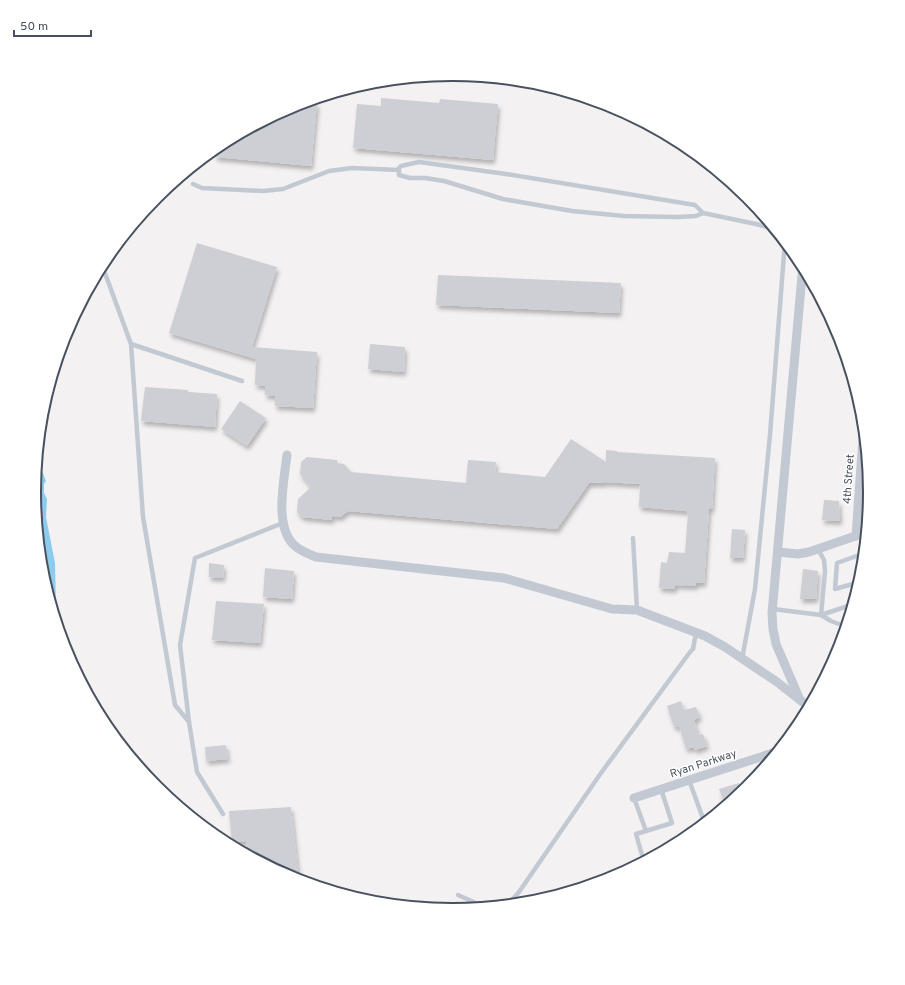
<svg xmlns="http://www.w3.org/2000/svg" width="905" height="985" font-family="Overpass,sans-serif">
	<defs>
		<filter id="shadow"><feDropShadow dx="2" dy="4" stdDeviation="2" flood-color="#0004"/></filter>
	</defs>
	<rect width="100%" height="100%" fill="#f3f1f1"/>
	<polygon fill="#8dcbed" points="38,453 40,465 46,481 44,484 44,493 47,499 46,517 55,563 56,608 64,640 64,645 42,574 34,492"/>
	<g fill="#cdcfd5" filter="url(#shadow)">
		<polygon points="381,98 439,103 440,99 498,104 493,160 353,148 357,104 381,106"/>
		<polygon points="305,102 317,103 311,166 215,157 216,148 220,144 293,106"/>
		<polygon points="197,243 277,267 252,347 317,352 313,408 275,406 275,396 265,395 265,386 255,385 256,359 169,333"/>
		<polygon points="438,275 621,283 619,313 436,305"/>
		<polygon points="370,344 405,347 404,372 368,369"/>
		<polygon points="145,387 188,390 188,392 217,394 215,427 141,421"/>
		<polygon points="240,401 266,418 247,446 221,429"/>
		<polygon points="571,439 606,462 606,450 617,451 617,452 715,458 712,509 709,509 704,583 696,583 696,586 675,585 675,589 659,588 661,562 667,563 669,552 685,553 688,514 686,511 639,507 640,484 605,482 605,483 589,483 557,529 348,511 340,517 332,516 332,520 302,517 297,512 298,499 311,487 300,474 301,462 307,457 337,460 337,463 344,464 351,472 466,483 468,460 496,462 495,472 545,477"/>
		<polygon points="824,500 839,501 840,521 822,520"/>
		<polygon points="732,529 745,530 743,558 730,558"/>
		<polygon points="209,563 224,565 223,578 209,577"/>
		<polygon points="265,568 294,571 292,599 263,597"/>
		<polygon points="803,569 818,571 816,599 800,599"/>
		<polygon points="216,601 264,604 260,643 212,640"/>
		<polygon points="681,701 684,710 696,707 700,717 694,720 699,735 703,734 707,746 695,750 694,747 686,749 679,726 674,727 667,706"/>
		<polygon points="226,745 228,759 206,761 205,747"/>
		<polygon points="739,783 743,793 726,807 719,789"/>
		<polygon points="291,807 298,872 281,873 248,856 246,841 232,843 229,811"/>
	</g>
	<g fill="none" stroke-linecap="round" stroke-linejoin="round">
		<g stroke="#c2c9d3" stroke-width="4.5">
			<polyline points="193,184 202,188 263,191 283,189 329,171 352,168 399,170"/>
			<polyline points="703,213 695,205 506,174 419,162 401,166 399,168 399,175 410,178 425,178 444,181 503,199 572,211 624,216 678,217 696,216 703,213 756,224 775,229"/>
			<polyline points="102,265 131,344 143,517 175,705 189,722"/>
			<polyline points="131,344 242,381"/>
			<polyline points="633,538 637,610"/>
			<polyline points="818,549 824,560 825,571 821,615"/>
			<polyline points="860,582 835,589 837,563 865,553"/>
			<polyline points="773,609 821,615 854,604"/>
			<polyline points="821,615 831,621 847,627"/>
			<polyline points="742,659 755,589 770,435 785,241"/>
			<polyline points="763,756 767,766"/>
			<polyline points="689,780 705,824"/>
			<polyline points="634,798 646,831"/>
			<polyline points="223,814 197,772 189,722 180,645 195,558 283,523"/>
			<polyline points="642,855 636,834 672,823 661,789"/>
			<polyline points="458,895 487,908"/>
			<polyline points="503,906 508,904 519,892 601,773 690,652 693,649 696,633"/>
		</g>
		<g stroke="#c2c9d3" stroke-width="9">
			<polyline points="803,264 772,613 773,629 776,644 800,700 810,707"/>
			<path d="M287 455C284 481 274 526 294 545 300 551 309 554 316 557L504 578 612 609 637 610 705 636 725 647 777 682 800 700"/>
			<polyline points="860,495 871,491"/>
			<polyline points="856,536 864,424"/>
			<polyline points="778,552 798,554 809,552 867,532"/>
			<polyline points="634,798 779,751"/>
		</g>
	</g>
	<g text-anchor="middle" stroke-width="3" stroke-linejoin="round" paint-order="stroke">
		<g font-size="11" fill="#48515f" stroke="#fff">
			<text transform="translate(848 479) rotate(-86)" y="4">4th Street</text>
			<text transform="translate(703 763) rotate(-18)" y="4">Ryan Parkway</text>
		</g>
	</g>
	<path d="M0 0H905V985H0ZM41 492a411 411 0 1 1 822 0a411 411 0 1 1-822 0Z" fill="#fff" fill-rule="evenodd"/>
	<path fill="none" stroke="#48515f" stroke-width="2" d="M41 492a411 411 0 1 1 822 0a411 411 0 1 1-822 0Z"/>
	<path d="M14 30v6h77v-6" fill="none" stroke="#48515f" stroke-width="2"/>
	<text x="20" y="30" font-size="12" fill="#48515f" stroke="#ffffff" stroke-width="3" paint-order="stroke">50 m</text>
</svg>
